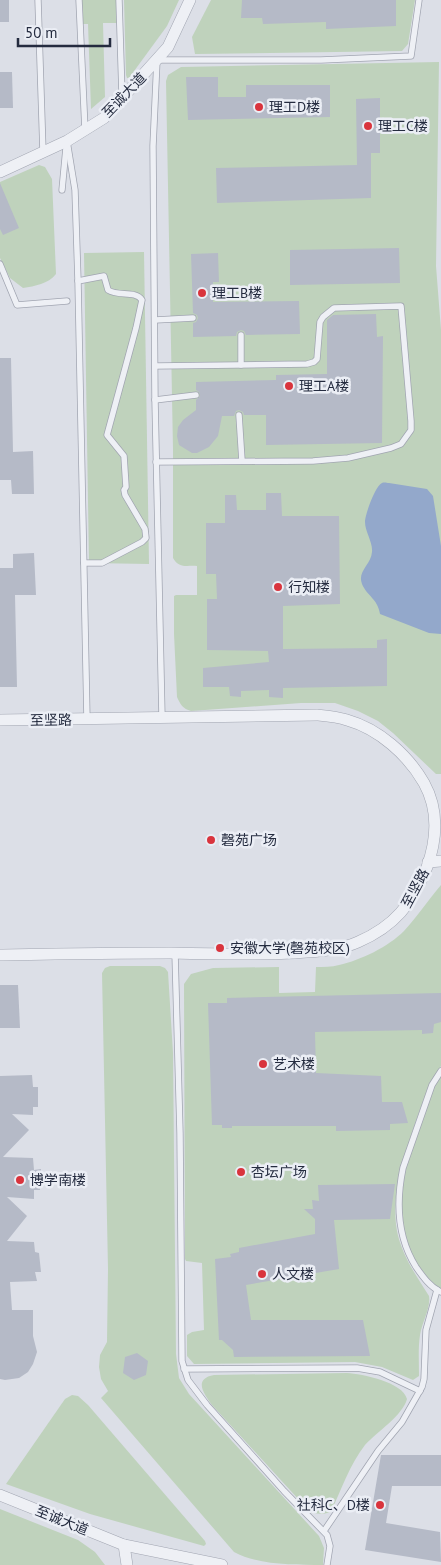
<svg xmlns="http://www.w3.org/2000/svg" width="441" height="1565" font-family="'PT Sans','Noto Sans SC',sans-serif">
	<rect width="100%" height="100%" fill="#dcdfe7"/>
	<g fill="#bfd2bc">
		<polygon points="81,0 116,0 117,23 103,23 105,97 91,109 88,24 81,24"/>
		<polygon points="124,0 179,0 167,26 129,78 127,78 126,75"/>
		<polygon points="211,0 415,0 408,44 402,51 196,54 195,54 192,37"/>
		<path d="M439 62 436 266 441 330V774H436L393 733 378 721 358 711 335 703H301L191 711C183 709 180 704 177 697L174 634V596L176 595H197V566C187 565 179 569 173 558V449L166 81 168 75 181 67Z"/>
		<path d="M39 165 45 167 52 179 56 274C48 284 35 286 23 288L10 278 0 258V182Z"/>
		<polygon points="144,252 149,564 89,563 84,253"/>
		<path d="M441 885V1066C427 1087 420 1109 412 1133 402 1164 391 1197 397 1231 402 1256 416 1275 429 1296 431 1308 422 1322 420 1335 418 1348 419 1363 419 1376L413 1380 382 1367 355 1362 194 1364 187 1356V1335L192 1332 204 1330 202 1263 186 1261 185 1259 184 984 191 974 213 968 279 967V993L315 992 316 967C323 967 332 967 339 965 361 960 388 947 404 931 418 916 428 900 441 885Z"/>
		<path d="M110 966H160L165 968 168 972 173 1053 176 1354 179 1378 189 1394 319 1536 324 1548 323 1565C293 1565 258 1565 234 1552L101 1398 108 1391 101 1379 99 1367 100 1355 107 1342 108 1269 102 973 105 968Z"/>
		<polygon points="441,1071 441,1292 437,1290 412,1261 400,1223 400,1182 432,1085"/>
		<path d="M347 1373C362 1374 403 1382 407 1399 403 1415 377 1432 365 1445 350 1464 341 1490 331 1512L323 1514 311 1513 212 1405C205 1395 192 1379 214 1375Z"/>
		<polygon points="72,1395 78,1396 88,1405 205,1541 206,1544 204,1546 90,1514 6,1484 65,1399"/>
		<polygon points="0,1509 78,1540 95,1552 105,1565 0,1565"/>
	</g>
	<path fill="#93a8cb" d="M389 483 427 489 433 496 441 546V634L429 633 380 614C378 599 367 596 362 584 357 571 371 565 372 552 373 542 365 532 365 522 365 515 375 486 382 483 384 482 387 483 389 483Z"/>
	<g fill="#b5bac7">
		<rect x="0" y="0" width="9" height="22"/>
		<polygon points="242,0 396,0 396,26 326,29 326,22 263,24 262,18 241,18"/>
		<polygon points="0,72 12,72 13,108 0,108"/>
		<polygon points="186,77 218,77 218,97 246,97 246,85 330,85 330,117 188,120"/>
		<polygon points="380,98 380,153 371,153 371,198 217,203 216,168 357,165 356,99"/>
		<polygon points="0,183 19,228 3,235 0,229"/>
		<polygon points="399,248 400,283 290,285 290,250"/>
		<polygon points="218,253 219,282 213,282 213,302 299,301 300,334 246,335 244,331 241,330 237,332 236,336 193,337 193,323 196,322 198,318 197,315 193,313 191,254"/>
		<polygon points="376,314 377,337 383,336 382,443 266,445 266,415 244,415 243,412 239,410 236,411 234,416 222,416 218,436 209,447 197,453 192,453 179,445 177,436 178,427 183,420 196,410 196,400 200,396 199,392 196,390 196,382 276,380 276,375 327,374 327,320 333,315"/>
		<polygon points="0,358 11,358 13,452 33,451 34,494 12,494 11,480 0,480"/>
		<polygon points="266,493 281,493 282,516 339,516 340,604 283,606 283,649 377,648 377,640 387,639 387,686 283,688 283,698 269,697 269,690 241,691 241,697 230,696 229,687 203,687 203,668 269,662 268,651 207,650 207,599 217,599 216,574 206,574 206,523 225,523 225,495 236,495 237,510 266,510"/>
		<polygon points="34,553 36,595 15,595 17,687 0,687 0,568 13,568 13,554"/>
		<polygon points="0,985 18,985 20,1028 0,1028"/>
		<polygon points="441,993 441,1022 434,1024 433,1033 422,1034 422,1030 315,1032 316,1073 381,1076 382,1102 402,1102 408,1123 390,1124 390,1130 336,1131 336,1126 232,1126 232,1128 222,1128 222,1125 212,1125 208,1003 227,1003 227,998"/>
		<polygon points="32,1075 33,1087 38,1087 38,1107 33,1107 33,1115 12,1114 29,1130 3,1157 33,1158 34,1170 41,1169 40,1190 34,1190 34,1199 7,1197 27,1216 7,1241 34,1242 35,1252 39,1253 41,1272 35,1272 37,1281 10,1282 12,1310 33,1310 33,1336 37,1352 33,1364 28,1372 19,1378 5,1380 0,1379 0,1076"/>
		<polygon points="395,1184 390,1219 334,1220 339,1269 246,1285 251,1320 363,1320 370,1356 234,1357 233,1350 222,1340 219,1340 215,1259 231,1257 230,1254 239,1252 239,1248 315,1234 315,1219 304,1209 313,1209 312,1200 319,1201 318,1185"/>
		<polygon points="137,1353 148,1361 146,1375 134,1380 123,1373 125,1357"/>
		<polygon points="381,1455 441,1455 441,1486 392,1486 386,1523 440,1532 441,1562 365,1550"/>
	</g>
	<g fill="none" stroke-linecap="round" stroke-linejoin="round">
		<defs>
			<g id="service">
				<polyline points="38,0 43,152"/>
				<polyline points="79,0 85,130"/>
				<polyline points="119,0 122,95"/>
				<polyline points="67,141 75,190 78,281 87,719"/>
				<polyline points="62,190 66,148"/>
				<polyline points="0,264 17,305 67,301"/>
				<path d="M78 281 104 276 108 290C118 297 135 290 142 300L136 328 107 435 124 456 126 487 124 490 125 495 145 529 146 538 142 542 102 563H84"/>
				<polyline points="155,320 193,318"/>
				<polyline points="241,335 241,365"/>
				<polyline points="156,366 307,364 314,362 317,359 320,322 323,317 334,308 401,306 411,421 411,430 401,444 391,448 348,458 313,461 156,462"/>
				<polyline points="155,400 196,395"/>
				<polyline points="239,415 242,461"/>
				<polyline points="162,717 155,400 153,146 157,60 321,60 411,56 419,0"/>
				<polyline points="175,953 180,1133 182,1361 188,1380 207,1405 284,1491 327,1535 330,1546 327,1565"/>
				<path d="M441 1071 432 1085 403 1168C396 1202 397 1237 416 1267 423 1277 430 1287 441 1292"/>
				<polyline points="184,1369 357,1368 380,1372 420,1391"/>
				<polyline points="324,1531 378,1451 402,1422 422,1387 424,1379 426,1330 437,1290"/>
			</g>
			<g id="minor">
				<polyline points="0,172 67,141 104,118 168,47 190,0"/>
				<path d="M0 720 317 715C327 716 338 717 347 720 379 729 408 755 424 783 439 810 437 839 427 867 412 904 395 926 358 942 338 951 316 951 295 953 253 955 212 954 170 953 113 953 57 954 0 955"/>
				<polyline points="428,862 441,861"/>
				<polyline points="0,1495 124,1545 222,1565"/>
				<polyline points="124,1545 127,1565"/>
			</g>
		</defs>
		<use href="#service" stroke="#a1a5b1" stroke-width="7"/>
		<use href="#minor" stroke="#a1a5b1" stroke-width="12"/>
		<use href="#service" stroke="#eef0f5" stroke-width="5.5"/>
		<use href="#minor" stroke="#eef0f5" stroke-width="11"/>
	</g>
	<g fill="#d9343d" stroke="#ebeef5" stroke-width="2">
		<circle cx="259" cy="107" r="5"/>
		<circle cx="368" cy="126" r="5"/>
		<circle cx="202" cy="293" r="5"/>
		<circle cx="289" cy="386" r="5"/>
		<circle cx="278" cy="587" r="5"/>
		<circle cx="211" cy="840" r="5"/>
		<circle cx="220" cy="948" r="5"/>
		<circle cx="263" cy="1064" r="5"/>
		<circle cx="241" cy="1172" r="5"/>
		<circle cx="20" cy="1180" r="5"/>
		<circle cx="262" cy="1274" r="5"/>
		<circle cx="380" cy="1505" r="5"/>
	</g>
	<g text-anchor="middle" stroke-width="5" stroke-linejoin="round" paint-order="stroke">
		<g font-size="14" fill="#242b3f" stroke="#ebeef5">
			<text transform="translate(124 95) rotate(-46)" y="5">至诚大道</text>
			<text transform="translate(51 720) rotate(-1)" y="5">至坚路</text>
			<text transform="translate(415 888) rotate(-62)" y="5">至坚路</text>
			<text transform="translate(62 1520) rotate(22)" y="5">至诚大道</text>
		</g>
		<g font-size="14" fill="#242b3f" stroke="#ebeef5" text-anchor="start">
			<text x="269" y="112">理工D楼</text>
			<text x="378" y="131">理工C楼</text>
			<text x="212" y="298">理工B楼</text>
			<text x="299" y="391">理工A楼</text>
			<text x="288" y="592">行知楼</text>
			<text x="221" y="845">磬苑广场</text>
			<text x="230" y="953">安徽大学(磬苑校区)</text>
			<text x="273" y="1069">艺术楼</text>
			<text x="251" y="1177">杏坛广场</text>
			<text x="30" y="1185">博学南楼</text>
			<text x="272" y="1279">人文楼</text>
			<text x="370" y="1510" text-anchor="end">社科C、D楼</text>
		</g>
	</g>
	<path d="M18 38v8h92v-8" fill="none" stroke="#242b3f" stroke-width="2.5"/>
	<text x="25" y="38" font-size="15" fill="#242b3f" stroke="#ebeef5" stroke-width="4" paint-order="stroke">50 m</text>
</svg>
